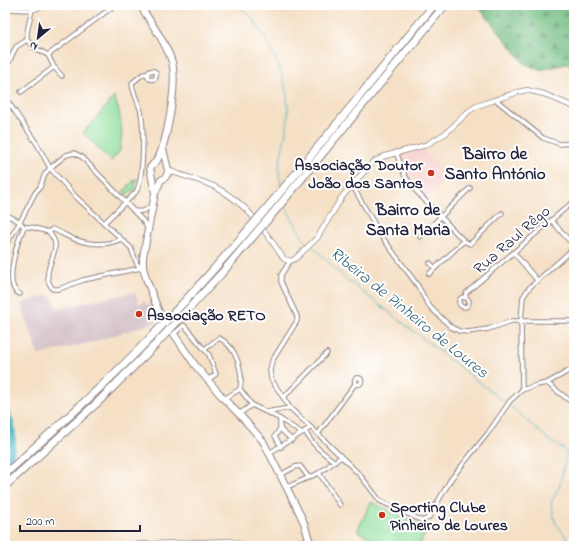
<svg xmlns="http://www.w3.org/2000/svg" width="579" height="551" font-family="'Indie Flower',sans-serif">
	<defs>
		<pattern id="grass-dots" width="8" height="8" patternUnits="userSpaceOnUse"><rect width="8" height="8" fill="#92df9d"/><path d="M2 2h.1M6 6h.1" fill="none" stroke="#7ebf88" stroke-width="1.8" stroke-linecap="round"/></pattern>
		<pattern id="forest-firs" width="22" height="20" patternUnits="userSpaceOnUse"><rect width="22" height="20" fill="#75be84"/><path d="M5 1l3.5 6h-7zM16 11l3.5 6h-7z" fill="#609a6d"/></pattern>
	</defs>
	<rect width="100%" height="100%" fill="#fff"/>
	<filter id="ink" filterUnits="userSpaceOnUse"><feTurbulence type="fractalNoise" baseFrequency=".025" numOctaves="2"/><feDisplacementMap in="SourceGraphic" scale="8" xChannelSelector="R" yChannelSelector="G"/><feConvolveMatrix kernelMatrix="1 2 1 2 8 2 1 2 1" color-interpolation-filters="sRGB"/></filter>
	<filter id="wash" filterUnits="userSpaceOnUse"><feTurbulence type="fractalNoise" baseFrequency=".012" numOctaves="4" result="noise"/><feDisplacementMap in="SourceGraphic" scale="16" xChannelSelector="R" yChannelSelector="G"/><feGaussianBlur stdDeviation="0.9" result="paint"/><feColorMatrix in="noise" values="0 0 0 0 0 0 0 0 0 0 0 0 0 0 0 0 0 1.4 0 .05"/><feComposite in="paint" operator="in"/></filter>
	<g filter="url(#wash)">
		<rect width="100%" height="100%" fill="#f5e0c6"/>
		<g fill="#f7d0ce">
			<polygon points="5,5 43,5 29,9 5,7"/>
			<polygon points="423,150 442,169 444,167 451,174 427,197 413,183 416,180 410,173 406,159 402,159 403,154 405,153 406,155 413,153 415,151"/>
		</g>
		<polygon fill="#d2bec4" points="135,292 139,304 145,301 146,305 151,303 156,316 154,317 156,322 93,342 38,355 21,303 50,295 58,309 82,303"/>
		<polygon fill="url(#grass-dots)" stroke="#5a806c" points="135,179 137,179 135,189 131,192 130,191 128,193 129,194 126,195 123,192"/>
		<polygon fill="url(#forest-firs)" stroke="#4c7060" points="477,5 574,5 574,70 567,64 539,70 524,63"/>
		<g fill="#92df9d" stroke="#5a806c">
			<polygon points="114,97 119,111 122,131 120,151 111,161 83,133"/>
			<polygon points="371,502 428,528 419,546 389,546 357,531"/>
		</g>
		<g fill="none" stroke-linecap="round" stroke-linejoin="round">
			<g stroke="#45b2c1" stroke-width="1">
				<path d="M236 5C250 13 256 23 264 37 279 63 289 87 288 118 287 136 279 156 279 173 279 177 281 181 281 185"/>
				<polyline points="285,204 287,209 303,238 309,244"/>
				<polyline points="312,246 345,278 506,403"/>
				<polyline points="509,405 550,441 567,451 560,485 551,503 555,522 571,544"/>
			</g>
			<path stroke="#45b2c1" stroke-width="7" d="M5 411C18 431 12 452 5 473"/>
		</g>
	</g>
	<g filter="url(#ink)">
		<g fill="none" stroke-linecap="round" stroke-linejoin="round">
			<defs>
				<g id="minor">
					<polyline points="64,5 75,5"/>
					<polyline points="5,9 32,10 48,5"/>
					<polyline points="27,40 35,48 48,55 111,8"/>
					<polyline points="54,67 62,76"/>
					<polyline points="5,70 16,47 27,40 27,32 32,10"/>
					<circle cx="152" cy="75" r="4.5"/>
					<polyline points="21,92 54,67 48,55"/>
					<polyline points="5,97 37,144 50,168 74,195 131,248 137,264 139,266 143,268"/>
					<polyline points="496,100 543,138 560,144 574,143"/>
					<polyline points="396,152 405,176 416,191 464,241"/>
					<polyline points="352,185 382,237 418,286 426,301 431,308 451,327 459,331 468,332 488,329 512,321 574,321"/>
					<path d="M134 211C142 212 146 211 152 205"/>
					<polyline points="5,214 20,222 5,246"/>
					<polyline points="551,220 574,246"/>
					<path d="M104 223 136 192C144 179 144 128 141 112 139 103 132 91 132 83L143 74H147"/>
					<polyline points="24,227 20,222 35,193 40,187 45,174 50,168 66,155 74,153 82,157 129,206 143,221 148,229"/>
					<path d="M49 232C51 235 54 239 55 243 57 257 39 274 53 289H59L83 280 141 268"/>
					<polyline points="420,237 470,188"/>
					<polyline points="514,253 537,280"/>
					<polyline points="290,261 281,275 281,282 297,316 297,321 272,361 270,370 271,379 290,408 318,434 360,475 380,501 423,521 429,517 451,479 488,433 510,401 522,390 537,385 547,383 574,368"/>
					<polyline points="430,263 435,268"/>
					<polyline points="429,274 464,241 470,244 502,213"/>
					<path d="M20 294C2 287 18 240 24 227H31L49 232 52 229C58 231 63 234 69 237 85 244 105 247 121 239"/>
					<circle cx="464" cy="302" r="5"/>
					<polyline points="465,298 466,293 574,201"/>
					<polyline points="174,334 184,325 209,355 216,374 208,380"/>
					<path d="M205 349 219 338C236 346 244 372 240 389"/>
					<circle cx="358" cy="381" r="3.5"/>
					<polyline points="547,383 574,404"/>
					<polyline points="240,389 252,405 266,412 290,408"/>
					<polyline points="522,390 521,321 523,297 529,288 574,248"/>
					<polyline points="284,397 327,353"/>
					<polyline points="224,399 240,389"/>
					<polyline points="267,412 280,419 302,433"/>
					<polyline points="239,414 252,405"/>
					<polyline points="280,419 280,429 292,440"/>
					<polyline points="280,429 275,436 281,447"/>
					<path d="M305 431C312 445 323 453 335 462"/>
					<polyline points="318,434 355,384"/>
					<polyline points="269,453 310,428"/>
					<polyline points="319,473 340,505"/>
					<polyline points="280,475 295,467 300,466 309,478"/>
					<polyline points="287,487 319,473 341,457"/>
					<polyline points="572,546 574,545"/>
				</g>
				<g id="tertiary">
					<path d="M168 170C184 177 202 180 217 188 249 205 264 230 284 259L290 261 295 259 317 238 342 197 352 185 373 162 385 156 426 145 446 133 469 111 477 106 518 92 527 90 544 94 574 107"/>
					<polyline points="98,546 230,541 246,546"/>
					<polyline points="269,546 309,540"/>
				</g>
				<g id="primary">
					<path d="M140 5C150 22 164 39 171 59 179 80 167 141 157 161L154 163 150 168 155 193 143 257V268L147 281 159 312 195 365 224 399 239 414 263 441 299 512 304 523 311 546"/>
					<path d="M155 193 161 180C166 178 168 175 168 170L163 149"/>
				</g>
			</defs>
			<use href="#minor" stroke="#8c8180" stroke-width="5.5"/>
			<use href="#tertiary" stroke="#8c8180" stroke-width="6"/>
			<use href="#primary" stroke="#8c8180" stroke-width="8"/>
			<use href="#minor" stroke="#fff" stroke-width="3.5"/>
			<use href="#tertiary" stroke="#fff" stroke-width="4.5"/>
			<use href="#primary" stroke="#fff" stroke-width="6"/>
			<defs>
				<g id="motorway-bridge">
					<path d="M5 474C55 429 105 385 152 336 252 232 342 117 434 5"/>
					<polyline points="5,486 98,402 156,344 221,274 274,212 445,5"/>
				</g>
			</defs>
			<use href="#motorway-bridge" stroke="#8c8180" stroke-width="9" stroke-linecap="butt"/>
			<use href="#motorway-bridge" stroke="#fff" stroke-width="7"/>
		</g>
	</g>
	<g fill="#c8321e" stroke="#fff" stroke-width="1.5">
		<circle cx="431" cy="173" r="4"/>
		<circle cx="139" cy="314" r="4"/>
		<circle cx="382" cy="515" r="4"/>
	</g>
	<g text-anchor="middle" stroke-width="4" stroke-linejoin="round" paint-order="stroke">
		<g font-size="16" font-weight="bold" fill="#22223b" stroke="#fff" text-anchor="start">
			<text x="423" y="170" text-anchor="end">Associação Doutor<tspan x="423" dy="18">João dos Santos</tspan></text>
			<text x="147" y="320">Associação RETO</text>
			<text x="390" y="512">Sporting Clube<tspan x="390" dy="18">Pinheiro de Loures</tspan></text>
		</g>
		<g font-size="16" fill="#22223b" stroke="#fff">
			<text transform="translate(511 239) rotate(-41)" y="6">Rua Raul Rêgo</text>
		</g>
		<g font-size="17" font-weight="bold" fill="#22223b" stroke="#fff">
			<text x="495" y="159">Bairro de<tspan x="495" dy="20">Santo António</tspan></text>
			<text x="408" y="215">Bairro de<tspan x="408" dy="20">Santa Maria</tspan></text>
		</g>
		<g font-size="17" font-style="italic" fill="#326377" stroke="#fff">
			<text transform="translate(410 312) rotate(39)" y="6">Ribeira de Pinheiro de Loures</text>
		</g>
	</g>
	<rect width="579" height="551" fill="none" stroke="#fff" stroke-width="20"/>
	<g transform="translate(38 38) rotate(209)" stroke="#ffffff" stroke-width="3" paint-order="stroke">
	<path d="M0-3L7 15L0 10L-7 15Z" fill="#22223b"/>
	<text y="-6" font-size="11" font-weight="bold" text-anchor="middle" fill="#22223b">N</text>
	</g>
	<path d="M20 525v6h120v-6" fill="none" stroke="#22223b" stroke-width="2"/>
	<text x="26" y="525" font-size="12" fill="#22223b" stroke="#ffffff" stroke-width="3" paint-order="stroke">200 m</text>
</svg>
